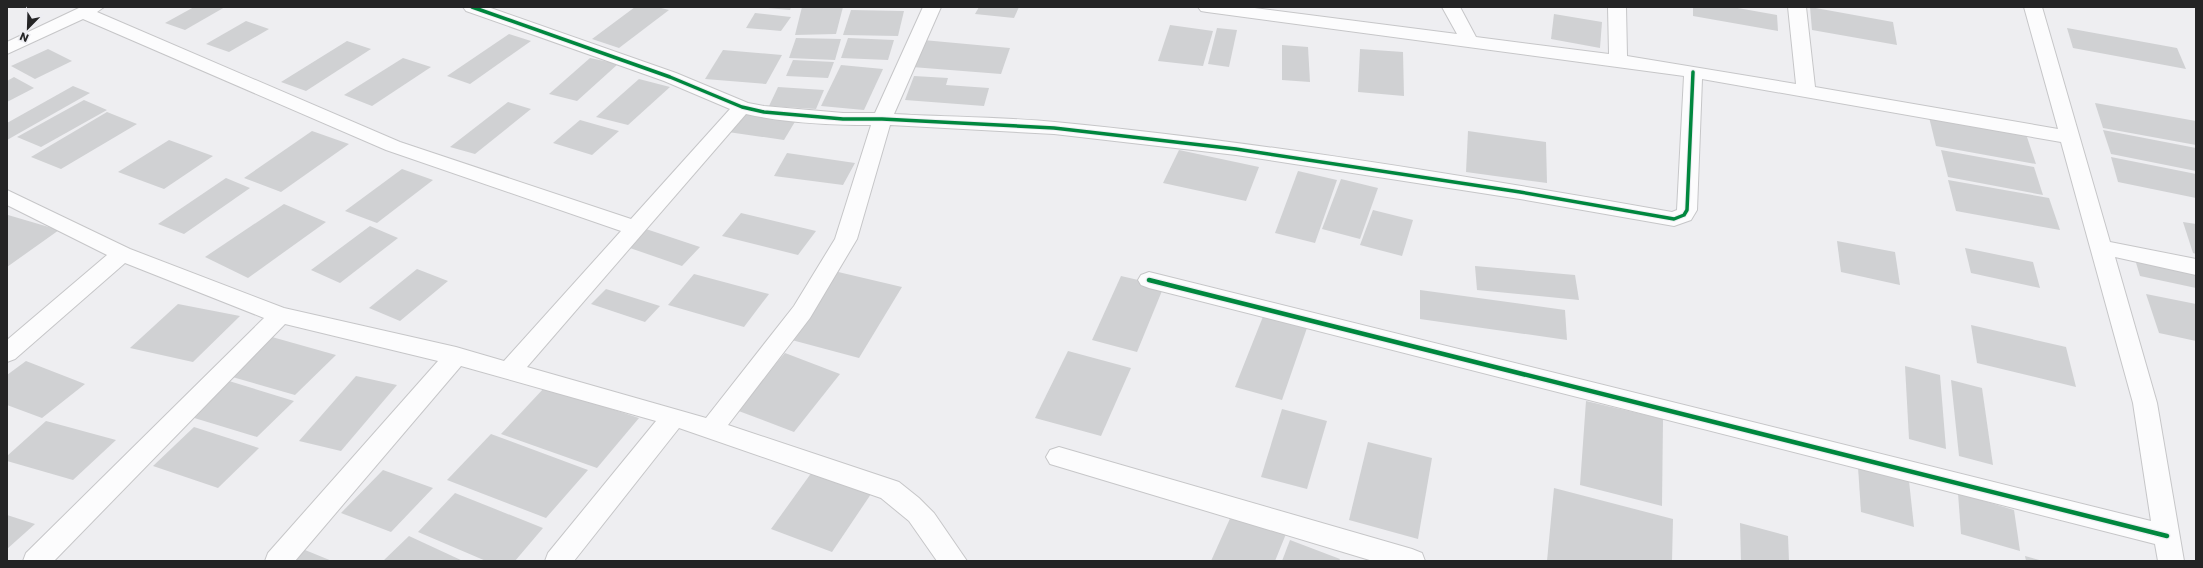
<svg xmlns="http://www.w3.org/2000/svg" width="2203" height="568" font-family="Poppins,sans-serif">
	<rect width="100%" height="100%" fill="#eeeef1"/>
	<g fill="#d0d1d3">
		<polygon points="194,7 225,7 185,30 165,23"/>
		<polygon points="635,7 657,7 669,10 619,48 592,39"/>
		<polygon points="756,7 791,7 790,10"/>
		<polygon points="802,7 843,7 836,34 795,35"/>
		<polygon points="979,7 1019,7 1014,18 975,14"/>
		<polygon points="1693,7 1732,7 1777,15 1778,31 1693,16"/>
		<polygon points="1810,7 1893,22 1897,45 1812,30"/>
		<polygon points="851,10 904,11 898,36 843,35"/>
		<polygon points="755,13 791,17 781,31 746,28"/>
		<polygon points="1554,14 1602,22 1600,48 1551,39"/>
		<polygon points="246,21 269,29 229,52 206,44"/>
		<polygon points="1170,25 1213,31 1203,66 1158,61"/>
		<polygon points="1217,28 1237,30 1229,67 1208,64"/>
		<polygon points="2067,28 2177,48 2186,69 2073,48"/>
		<polygon points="509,34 531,41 470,84 447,76"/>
		<polygon points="796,38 841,39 835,60 789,58"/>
		<polygon points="848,38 894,40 888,60 841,58"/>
		<polygon points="923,40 1010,48 1001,74 912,67"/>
		<polygon points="347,41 371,49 306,91 281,82"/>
		<polygon points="1282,45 1308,47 1310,82 1282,80"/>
		<polygon points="48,49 72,61 35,79 11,66"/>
		<polygon points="1360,49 1403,52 1404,96 1358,92"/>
		<polygon points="723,50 782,55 766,84 705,79"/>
		<polygon points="403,58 431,67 372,106 344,95"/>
		<polygon points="590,58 618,64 577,101 549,94"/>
		<polygon points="793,60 834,62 828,78 786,76"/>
		<polygon points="841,65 883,69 864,110 821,106"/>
		<polygon points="914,76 948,78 946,85 989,88 984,106 905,100"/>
		<polygon points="14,77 34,88 7,102 7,81"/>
		<polygon points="639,79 670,87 628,125 596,117"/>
		<polygon points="73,86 90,93 7,140 7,123"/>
		<polygon points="778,87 824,90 816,109 769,106"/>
		<polygon points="84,100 107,110 41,147 17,137"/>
		<polygon points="508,102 531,109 475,154 450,147"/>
		<polygon points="2095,103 2196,121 2196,145 2103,128"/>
		<polygon points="107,112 137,124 61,169 31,157"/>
		<polygon points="741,113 796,120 784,140 728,132"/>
		<polygon points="1929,117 2026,134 2036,164 1936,146"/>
		<polygon points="580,120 619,131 592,155 553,143"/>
		<polygon points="2103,130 2196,148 2196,171 2111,154"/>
		<polygon points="312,131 349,144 281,192 244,178"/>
		<polygon points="1468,131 1546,142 1547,183 1466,172"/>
		<polygon points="169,140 213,156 164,189 118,172"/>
		<polygon points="1179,150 1259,167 1246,201 1163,183"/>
		<polygon points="1941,150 2034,167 2043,195 1948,177"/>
		<polygon points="787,153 855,163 843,185 774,176"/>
		<polygon points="2111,157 2196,174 2196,198 2118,182"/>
		<polygon points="402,169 433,180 377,223 345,211"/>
		<polygon points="1298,171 1337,180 1315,243 1275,233"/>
		<polygon points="226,178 250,188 184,234 158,224"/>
		<polygon points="1341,179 1378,188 1360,239 1322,229"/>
		<polygon points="1948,180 2049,198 2060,230 1956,211"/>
		<polygon points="284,204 326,222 248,278 205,257"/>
		<polygon points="1373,210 1413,220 1402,256 1360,245"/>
		<polygon points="741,213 816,231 798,255 722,236"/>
		<polygon points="7,215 8,215 59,230 7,267"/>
		<polygon points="2183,222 2196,224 2196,254 2193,253"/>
		<polygon points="370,226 398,238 340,283 311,270"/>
		<polygon points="646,229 700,247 682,266 627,247"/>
		<polygon points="1837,241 1895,252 1900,285 1841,272"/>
		<polygon points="1965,248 2033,262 2040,288 1971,273"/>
		<polygon points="2134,256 2196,270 2196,288 2140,276"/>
		<polygon points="1475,266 1575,275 1579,300 1477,290"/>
		<polygon points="417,269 448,281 400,321 369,308"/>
		<polygon points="834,271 902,287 859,358 788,339"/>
		<polygon points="694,274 769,294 744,327 668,305"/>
		<polygon points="1121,276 1164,286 1137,352 1092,340"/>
		<polygon points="606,289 660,306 645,322 591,304"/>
		<polygon points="1420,290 1565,310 1567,340 1420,319"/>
		<polygon points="2146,294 2196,304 2196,341 2159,333"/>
		<polygon points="178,304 240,316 193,362 130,348"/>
		<polygon points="1264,314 1308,325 1282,400 1235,387"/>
		<polygon points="1971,325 2066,347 2076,387 1977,363"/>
		<polygon points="272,337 336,355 295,395 229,376"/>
		<polygon points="1068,351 1131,368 1101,436 1035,418"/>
		<polygon points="785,353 840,374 794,432 736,410"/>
		<polygon points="26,361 85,384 42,418 7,405 7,375"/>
		<polygon points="1905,366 1940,375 1946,449 1909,439"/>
		<polygon points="356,376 397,385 341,451 299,441"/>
		<polygon points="1951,380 1982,388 1993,465 1959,456"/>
		<polygon points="229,381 294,401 257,437 191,417"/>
		<polygon points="545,387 639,418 597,468 501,434"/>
		<polygon points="1586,401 1663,419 1662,506 1580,485"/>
		<polygon points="1282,409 1327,421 1307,489 1261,477"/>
		<polygon points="46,421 116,440 73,480 7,461 7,456"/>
		<polygon points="194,427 259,448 218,488 153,466"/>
		<polygon points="491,434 588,470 546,518 447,480"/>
		<polygon points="1368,442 1432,458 1418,539 1349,520"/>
		<polygon points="1858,467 1909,481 1914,527 1861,512"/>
		<polygon points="383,470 433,488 391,532 341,513"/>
		<polygon points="812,472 871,494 832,552 771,529"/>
		<polygon points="1554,488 1673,519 1672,561 1547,561"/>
		<polygon points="455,493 543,528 515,561 486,561 418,532"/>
		<polygon points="1958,493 2014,510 2020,551 1961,534"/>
		<polygon points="1232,514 1286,534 1275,561 1211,561"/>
		<polygon points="7,515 35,524 7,549"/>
		<polygon points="1740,523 1788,536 1789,561 1741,561"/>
		<polygon points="409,536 463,561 383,561"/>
		<polygon points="1290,540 1340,559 1339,561 1282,561"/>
		<polygon points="305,550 332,561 294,561"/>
		<polygon points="2025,556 2043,561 2026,561"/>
	</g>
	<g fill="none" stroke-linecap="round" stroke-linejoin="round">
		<defs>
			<g id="minor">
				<path d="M81 7H104L97 12 400 142 631 219 730 109 664 81 466 11 463 7H488L676 73 748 103 764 106 843 113H875L923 7H941L894 114C948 117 1002 117 1055 122 1262 142 1468 176 1672 212L1677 210 1684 76 1207 12 1201 11 1198 7H1247L1457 34 1442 7H1460L1476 37 1609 54 1608 7H1626L1627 56 1796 84 1788 7H1806L1815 87 2058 129 2024 7H2042L2110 242 2196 259V275L2115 257 2157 403 2184 561H2158L2155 544 1149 288 1141 285 1138 280 1141 275 1149 272 2151 521 2133 403 2061 142 1702 79 1697 210 1691 220 1674 226 1520 199 1236 155 1054 134 890 125 857 239 810 318 728 425 899 482 919 498 934 513 967 561H937L909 521 881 498 679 428 574 561H545L548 553 656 421 461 366 295 561H265L268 553 438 361 285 324 54 561H23L26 553 264 318 125 263 15 359 7 362V340L107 255 7 205V190L130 249 284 308 456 347 504 361 621 231 386 150 83 19 7 54V42ZM746 114C786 123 830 125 871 125L835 239 794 306 706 418 527 367Z"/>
				<polygon points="1059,447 1412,549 1422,553 1425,561 1373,561 1050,464 1046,457 1050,450"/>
			</g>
		</defs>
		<use href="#minor" stroke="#c6c6c8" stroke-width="2"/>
		<use href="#minor" fill="#fcfcfd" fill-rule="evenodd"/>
		<defs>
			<polyline id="cycleway-far1" points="472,7 670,77 742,107 764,112 843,119 882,119 1054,128 1236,149 1520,192 1674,219 1684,215 1687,210 1693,72"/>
			<polyline id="cycleway" points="1149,280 2167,536"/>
		</defs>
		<use href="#cycleway-far1" stroke="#ededf2" stroke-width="5.5"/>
		<use href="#cycleway" stroke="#ededf2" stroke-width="7"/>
		<use href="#cycleway-far1" stroke="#00873e" stroke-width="3.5"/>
		<use href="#cycleway" stroke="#00873e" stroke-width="4.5"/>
	</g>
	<rect width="2203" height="568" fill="none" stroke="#242425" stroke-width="16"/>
	<g transform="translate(28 28) rotate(203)" stroke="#ededf2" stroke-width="3" paint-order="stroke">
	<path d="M0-3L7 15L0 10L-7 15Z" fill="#242425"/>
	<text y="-6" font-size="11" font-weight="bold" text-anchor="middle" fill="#242425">N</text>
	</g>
</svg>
